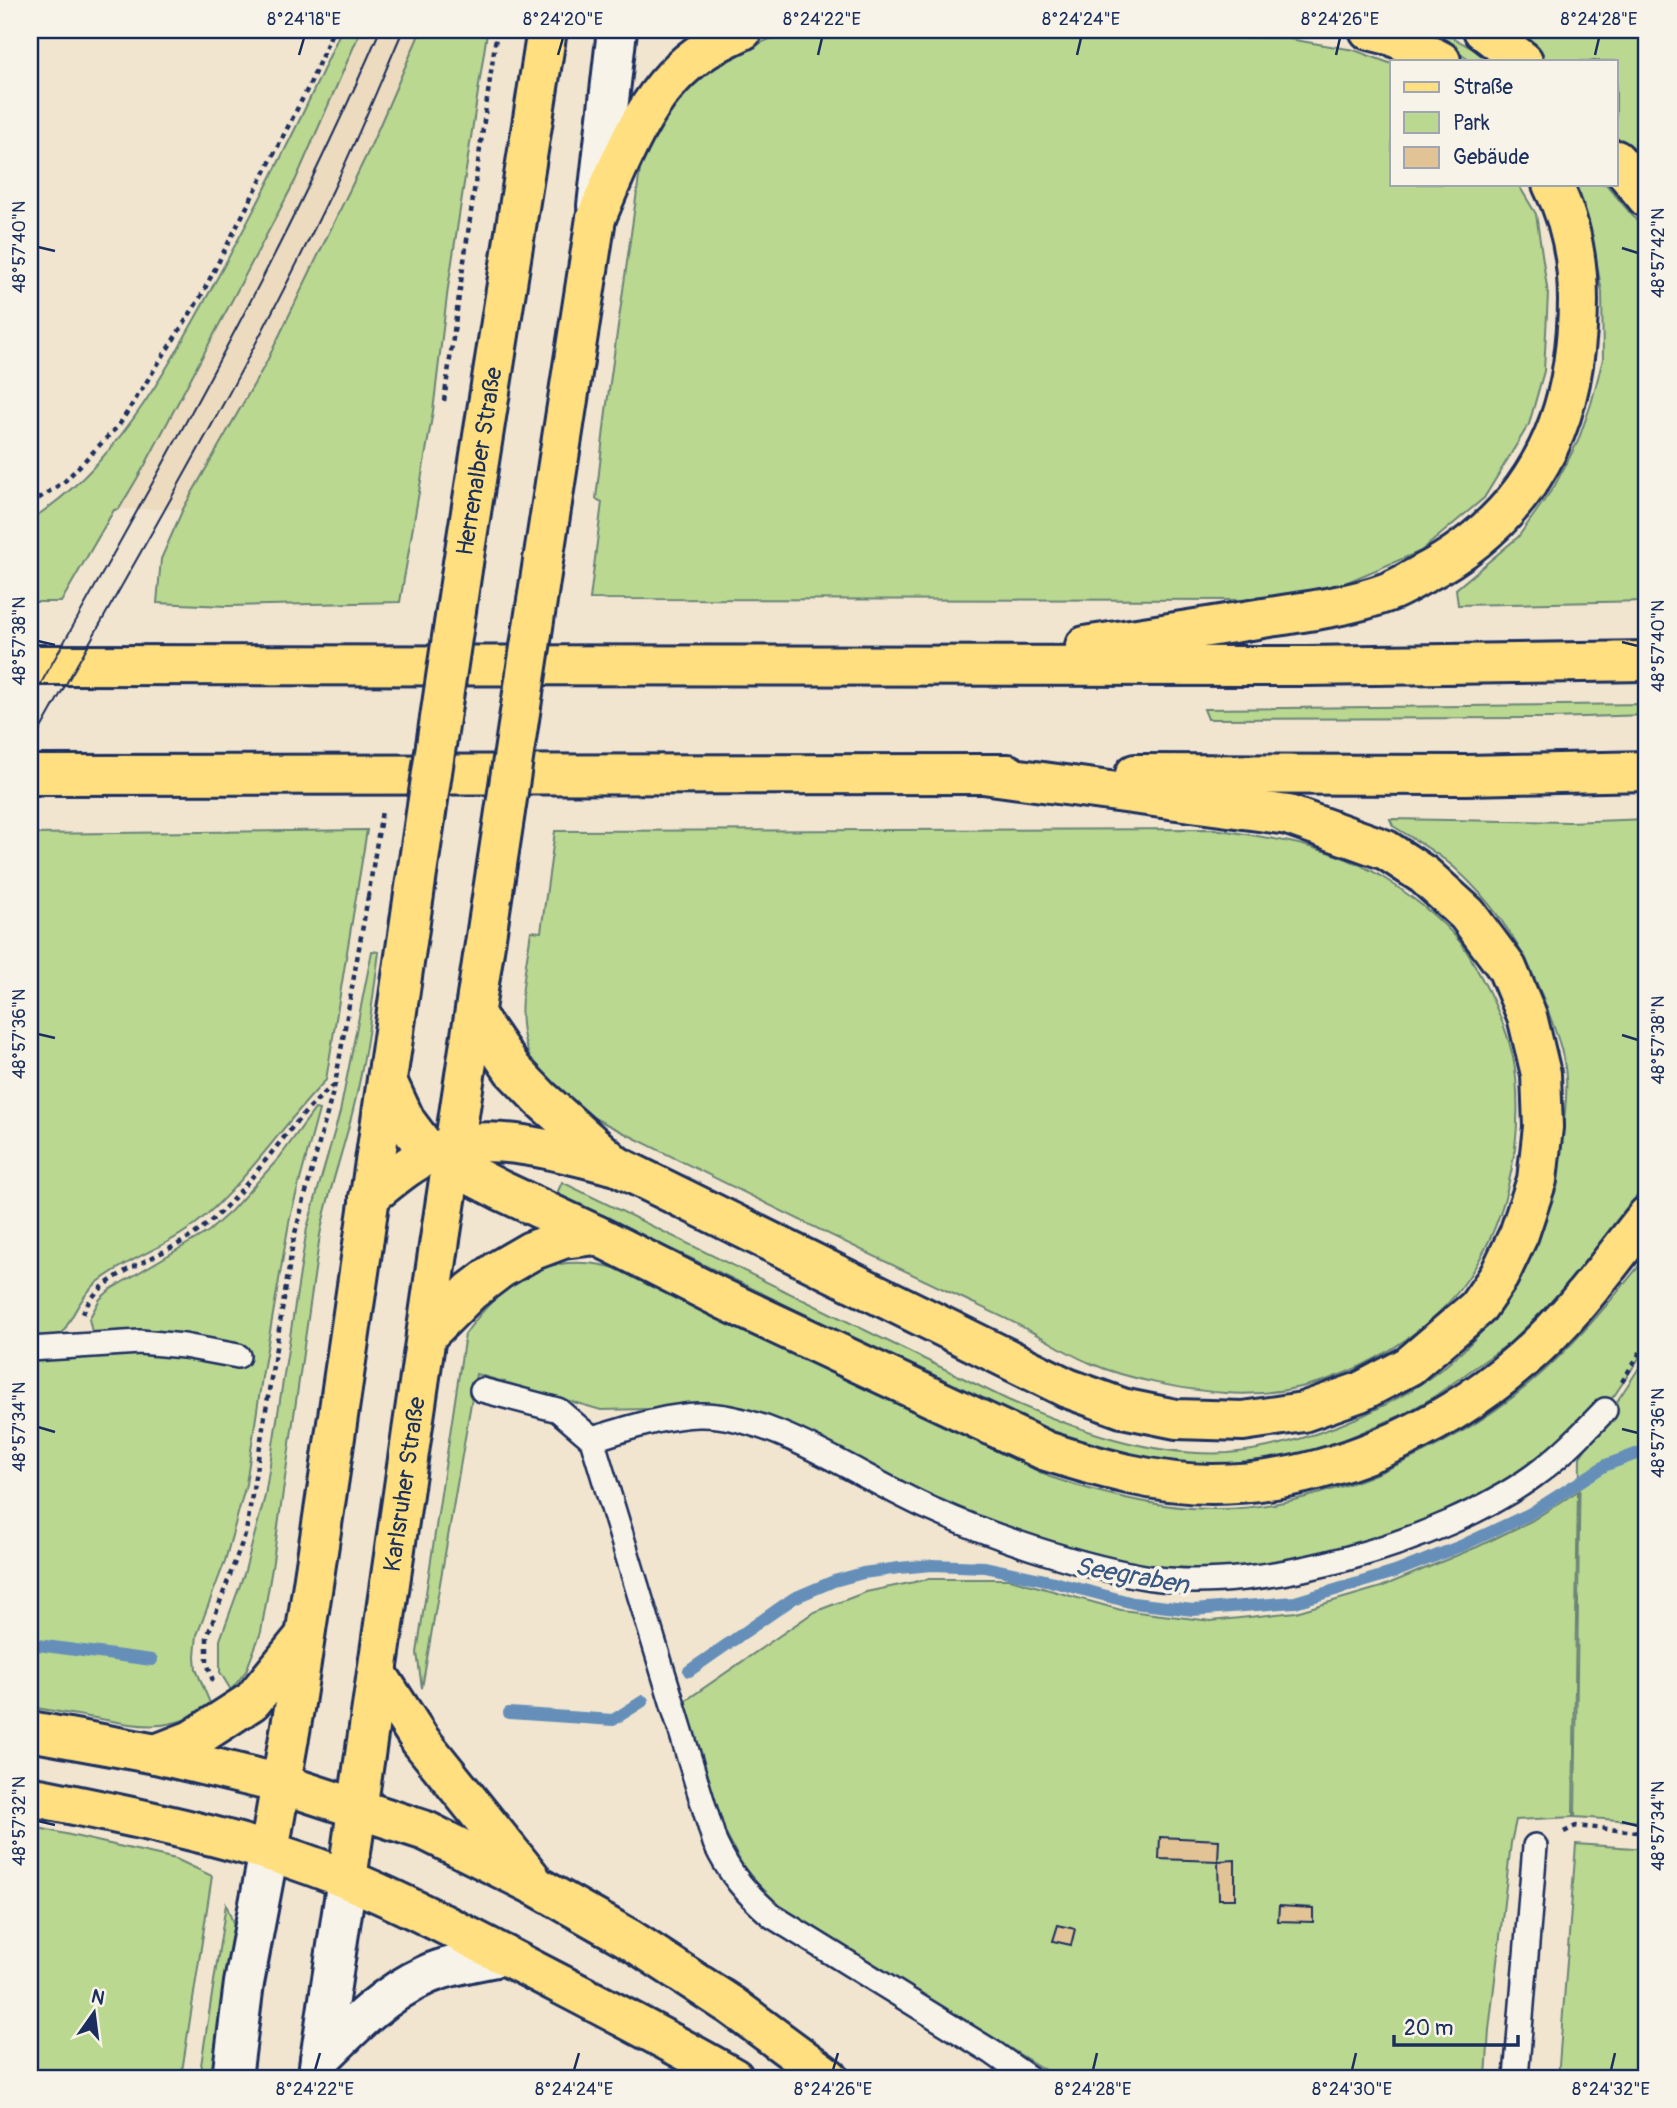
<svg xmlns="http://www.w3.org/2000/svg" width="1677" height="2108" font-family="Pangolin,sans-serif">
	<rect width="100%" height="100%" fill="#f1e5cf"/>
	<filter id="ink" filterUnits="userSpaceOnUse"><feTurbulence type="fractalNoise" baseFrequency=".0143" numOctaves="2"/><feDisplacementMap in="SourceGraphic" scale="14" xChannelSelector="R" yChannelSelector="G"/><feConvolveMatrix kernelMatrix="1 2 1 2 8 2 1 2 1" color-interpolation-filters="sRGB"/></filter>
	<g filter="url(#ink)">
		<polygon fill="#ecdbbe" points="361,30 421,30 369,150 266,363 183,509 119,509 145,465 296,179"/>
		<g fill="#bad890" stroke="#6a8477" stroke-width="2">
			<path d="M341 30H361L296 179 145 465 119 509 114 510 61 602H30V520C119 465 171 362 220 273 264 193 305 113 341 30Z"/>
			<polygon points="421,30 487,30 487,33 448,288 433,411 400,602 226,606 157,603 161,559 183,509 266,363 369,150"/>
			<polygon points="799,30 980,30 1283,38 1354,50 1392,64 1392,184 1518,184 1536,214 1548,294 1544,371 1529,424 1484,498 1421,551 1345,583 1259,600 590,599 602,502 596,499 606,411 640,170 662,114 696,82 727,58 781,34"/>
			<polygon points="1417,30 1439,30 1480,53 1489,61 1470,61 1458,52"/>
			<polygon points="1508,30 1647,30 1647,174 1616,137 1616,61 1545,61"/>
			<polygon points="1574,184 1606,184 1647,233 1647,601 1458,605 1456,589 1518,537 1536,512 1555,485 1578,441 1591,404 1603,359 1602,292 1589,222"/>
			<polygon points="1647,704 1647,715 1551,718 1208,719 1204,709"/>
			<path d="M1390 819 1568 822 1647 819V1183L1562 1292 1511 1342 1432 1398 1402 1415 1344 1440 1302 1454 1226 1467 1182 1465 1104 1450 1039 1429 688 1257 555 1198 562 1182 1008 1400C1077 1430 1151 1457 1228 1453 1266 1450 1304 1439 1340 1425 1470 1375 1540 1287 1560 1150 1563 1127 1568 1101 1566 1078 1565 1057 1558 1038 1551 1019 1531 962 1502 911 1457 870 1439 853 1415 840 1393 826Z"/>
			<path d="M1214 829C1270 838 1329 845 1379 875 1405 891 1441 918 1460 942 1469 953 1475 966 1481 977 1498 1008 1513 1043 1516 1077 1523 1152 1504 1234 1457 1293 1428 1328 1386 1356 1345 1373 1306 1389 1267 1396 1225 1393 1184 1390 1127 1379 1090 1363 1070 1355 1051 1342 1032 1332 1008 1319 983 1308 958 1296 830 1236 703 1172 576 1109 564 1097 547 1085 537 1070 510 1029 525 976 531 931L541 932 555 831Z"/>
			<path d="M367 830 326 1080C282 1125 247 1182 198 1222 169 1246 128 1258 98 1282 81 1296 73 1316 62 1334L30 1340V834Z"/>
			<path d="M372 951 379 952C372 1005 366 1059 353 1110 343 1152 328 1192 320 1235L272 1568 261 1632 246 1671 231 1690 220 1672V1640L244 1574 265 1496 307 1228 340 1112Z"/>
			<path d="M315 1109 319 1110 290 1217 262 1377 246 1484 225 1561 197 1635 195 1656 196 1669 212 1708C166 1732 144 1727 95 1718 73 1714 52 1711 30 1707V1359L144 1333 92 1332 89 1319 100 1299 111 1289 209 1231 232 1210 279 1158Z"/>
			<path d="M1647 1256V1346L1614 1396 1574 1436 1530 1468 1429 1523 1337 1552 1231 1569 1148 1567 1068 1548 919 1494 742 1407 601 1410 476 1374 422 1688 417 1653 465 1334C513 1267 561 1246 640 1276L1050 1477C1101 1494 1156 1508 1211 1509 1316 1511 1449 1451 1528 1385 1573 1347 1610 1302 1647 1256Z"/>
			<polygon points="1647,1356 1647,1822 1575,1817 1580,1457"/>
			<polygon points="1578,1491 1573,1817 1516,1820 1511,1843 1489,2030 1486,2078 1054,2078 1048,2072 780,1906 746,1872 721,1825 685,1701 814,1612 866,1592 929,1579 1010,1579 1121,1610 1211,1621 1296,1612 1381,1587 1477,1547 1531,1521"/>
			<polygon points="30,1826 176,1859 212,1876 181,2078 30,2078 30,1959 33,1954 30,1949"/>
			<polygon points="1576,1844 1647,1849 1647,2078 1558,2078"/>
			<polygon points="226,1904 235,1928 216,2078 199,2078"/>
		</g>
		<g fill="none" stroke-linecap="round" stroke-linejoin="round">
			<g stroke="#658fb9" stroke-width="12">
				<polyline points="30,1644 152,1660"/>
				<polyline points="689,1671 794,1598 834,1581 863,1573 899,1568 932,1565 985,1567 1050,1581 1133,1603 1193,1610 1295,1602 1395,1572 1463,1545 1529,1514 1606,1465 1647,1450"/>
				<polyline points="509,1713 613,1720 643,1701"/>
			</g>
		</g>
		<g fill="#e2c395" stroke="#1b2f5e" stroke-width="2">
			<polygon points="1160,1837 1219,1840 1218,1861 1159,1859"/>
			<polygon points="1235,1860 1235,1899 1219,1899 1218,1861"/>
			<polygon points="1279,1906 1313,1908 1313,1922 1278,1921"/>
			<polygon points="1058,1925 1075,1929 1071,1945 1053,1941"/>
		</g>
		<g fill="none" stroke-linecap="round" stroke-linejoin="round">
			<defs>
				<g id="lane">
					<polyline points="30,1349 140,1342 184,1346 238,1356"/>
					<path d="M482 1390 558 1410 592 1439C627 1429 662 1416 699 1415 771 1413 864 1480 931 1509 995 1538 1082 1567 1151 1578 1262 1594 1441 1542 1532 1477 1559 1458 1582 1434 1605 1410"/>
					<path d="M592 1439 715 1843C730 1875 746 1893 772 1916L992 2052 1029 2078"/>
					<polyline points="1516,2078 1535,1846"/>
				</g>
				<g id="secondary">
					<polyline points="597,206 617,30"/>
					<path d="M320 2059C352 2027 384 1994 426 1975 450 1964 479 1961 504 1955"/>
					<polyline points="319,2066 347,1879"/>
					<polyline points="232,2078 244,1983 269,1851"/>
				</g>
				<g id="primary">
					<polyline points="543,561 596,218"/>
					<path id="s1" d="M463 563 547 30"/>
					<polyline points="378,1675 420,1740 530,1877"/>
					<polyline points="30,1731 156,1754 282,1784 426,1831 538,1887 628,1938 732,2006 829,2078"/>
					<polyline points="156,1754 192,1740 252,1701 304,1637"/>
					<path d="M30 1796C109 1812 190 1828 267 1851 359 1878 444 1924 529 1968 598 2004 667 2039 734 2078"/>
					<polyline points="269,1851 295,1703 329,1478 414,894"/>
					<path id="s2" d="M347 1879 439 1246 493 891"/>
				</g>
				<g id="highway">
					<polyline points="1369,30 1393,36 1441,61"/>
					<polyline points="1483,30 1523,61"/>
					<polyline points="1616,160 1647,198"/>
					<path d="M596 218C622 158 647 87 705 50 717 42 730 36 743 30"/>
					<path d="M1085 646C1144 637 1204 628 1263 618 1303 612 1351 606 1388 592 1399 588 1410 581 1421 575 1506 531 1559 460 1573 365 1582 303 1581 240 1552 184"/>
					<polyline points="30,665 1305,666 1647,661"/>
					<polyline points="1135,774 1466,775 1647,771"/>
					<polyline points="30,775 1008,774"/>
					<polyline points="476,1016 513,1070 541,1099 612,1162"/>
					<polyline points="387,1081 406,1122 430,1154 500,1190 596,1235"/>
					<path d="M369 1197C388 1182 408 1164 431 1153 486 1128 561 1152 617 1166L1067 1388 1122 1408 1176 1419 1243 1421 1303 1412 1360 1392 1409 1366 1477 1308 1499 1276 1519 1234 1537 1180 1543 1127 1541 1074 1527 1016 1507 968 1467 914 1424 875 1386 850 1288 815 983 774"/>
					<path d="M426 1336 471 1291 500 1269 531 1251 563 1239 596 1235 725 1300 1046 1451C1100 1468 1155 1484 1212 1484 1324 1484 1438 1433 1522 1360 1570 1319 1608 1265 1647 1216"/>
				</g>
			</defs>
			<use href="#lane" stroke="#1b2f5e" stroke-width="28"/>
			<use href="#secondary" stroke="#1b2f5e" stroke-width="44"/>
			<use href="#primary" stroke="#1b2f5e" stroke-width="44"/>
			<use href="#highway" stroke="#1b2f5e" stroke-width="44"/>
			<g stroke="#1b2f5e" stroke-width="4.5" stroke-dasharray="5 5" stroke-linecap="butt">
				<polyline points="444,401 497,30"/>
				<polyline points="30,504 64,482 119,425 200,298 309,86 333,30"/>
				<path d="M83 1314C96 1275 159 1258 190 1237 246 1200 282 1127 334 1085"/>
				<polyline points="1622,1382 1647,1341"/>
				<polyline points="213,1681 207,1662 207,1637 246,1532 294,1237 335,1084 368,897"/>
				<polyline points="1564,1832 1576,1826 1647,1833"/>
			</g>
			<use href="#lane" stroke="#f7f3e8" stroke-width="23"/>
			<use href="#secondary" stroke="#f7f3e8" stroke-width="38"/>
			<use href="#primary" stroke="#ffdf80" stroke-width="38"/>
			<use href="#highway" stroke="#ffdf80" stroke-width="38"/>
			<g stroke="#1b2f5e" stroke-width="2">
				<path d="M30 703C153 482 280 263 380 30"/>
				<path d="M30 748C133 564 242 381 333 190 358 137 380 83 403 30"/>
			</g>
			<defs>
				<g id="primary-bridge">
					<polyline points="493,891 543,561"/>
					<polyline points="414,894 463,563"/>
				</g>
			</defs>
			<use href="#primary-bridge" stroke="#1b2f5e" stroke-width="44" stroke-linecap="butt"/>
			<polyline stroke="#1b2f5e" stroke-width="4.5" stroke-dasharray="5 5" stroke-linecap="butt" points="368,897 382,811"/>
			<use href="#primary-bridge" stroke="#ffdf80" stroke-width="38"/>
		</g>
	</g>
	<path fill="none" stroke="#1b2f5e" stroke-width="2.5" d="M299 55 304 38M558 55 563 38M818 55 822 38M1077 55 1081 38M1336 55 1340 38M1595 55 1599 38M38 247 55 251M1622 248 1638 253M38 641 55 645M1622 642 1638 646M38 1034 55 1038M1622 1035 1638 1040M38 1427 55 1432M1622 1429 1638 1433M38 1821 55 1825M1622 1822 1638 1826M315 2070 320 2053M574 2070 579 2053M833 2070 838 2053M1093 2070 1097 2053M1352 2070 1356 2053M1611 2070 1615 2053"/>
	<g text-anchor="middle" stroke-width="7" stroke-linejoin="round" paint-order="stroke">
		<g font-size="24" fill="#1b2f5e" stroke="#f7f3e8">
			<text dy="8" stroke="none"><textPath href="#s1" startOffset="103">Herrenalber Straße</textPath></text>
			<text dy="8" stroke="none"><textPath href="#s2" startOffset="399">Karlsruher Straße</textPath></text>
		</g>
		<g font-size="26" font-style="italic" fill="#3a5784" stroke="#f7f3e8">
			<text transform="translate(1132 1575) rotate(10)" y="9">Seegraben</text>
		</g>
	</g>
	<rect width="1677" height="2108" fill="none" stroke="#f7f3e8" stroke-width="77"/>
	<rect x="1390" y="60" width="228" height="126" fill="#f7f3e8" stroke="#9fa5b1" stroke-width="2"/>
	<rect x="1404" y="82" width="35" height="10" fill="#ffdf80" stroke="#9fa5b1" stroke-width="2"/>
	<text x="1453" y="94" font-size="21" fill="#1b2f5e">Straße</text>
	<rect x="1404" y="112" width="35" height="21" fill="#bad890" stroke="#9fa5b1" stroke-width="2"/>
	<text x="1453" y="130" font-size="21" fill="#1b2f5e">Park</text>
	<rect x="1404" y="147" width="35" height="21" fill="#e2c395" stroke="#9fa5b1" stroke-width="2"/>
	<text x="1453" y="164" font-size="21" fill="#1b2f5e">Gebäude</text>
	<g transform="translate(94 2013) rotate(14)" stroke="#f7f3e8" stroke-width="5" paint-order="stroke">
	<path d="M0-5L12 26L0 18L-12 26Z" fill="#1b2f5e"/>
	<text y="-10" font-size="19" font-weight="bold" text-anchor="middle" fill="#1b2f5e">N</text>
	</g>
	<path d="M1394 2035v10h124v-10" fill="none" stroke="#1b2f5e" stroke-width="3.5"/>
	<text x="1404" y="2035" font-size="21" fill="#1b2f5e" stroke="#f7f3e8" stroke-width="5" paint-order="stroke">20 m</text>
	<rect x="38" y="38" width="1600" height="2032" fill="none" stroke="#1b2f5e" stroke-width="2.5"/>
	<g font-size="18" text-anchor="middle" fill="#1b2f5e">
		<text x="304" y="25">8°24'18"E</text>
		<text x="563" y="25">8°24'20"E</text>
		<text x="822" y="25">8°24'22"E</text>
		<text x="1081" y="25">8°24'24"E</text>
		<text x="1340" y="25">8°24'26"E</text>
		<text x="1599" y="25">8°24'28"E</text>
		<text transform="translate(19 247) rotate(-90)" y="6">48°57'40"N</text>
		<text transform="translate(1658 253) rotate(-90)" y="6">48°57'42"N</text>
		<text transform="translate(19 641) rotate(-90)" y="6">48°57'38"N</text>
		<text transform="translate(1658 646) rotate(-90)" y="6">48°57'40"N</text>
		<text transform="translate(19 1034) rotate(-90)" y="6">48°57'36"N</text>
		<text transform="translate(1658 1040) rotate(-90)" y="6">48°57'38"N</text>
		<text transform="translate(19 1427) rotate(-90)" y="6">48°57'34"N</text>
		<text transform="translate(1658 1433) rotate(-90)" y="6">48°57'36"N</text>
		<text transform="translate(19 1821) rotate(-90)" y="6">48°57'32"N</text>
		<text transform="translate(1658 1826) rotate(-90)" y="6">48°57'34"N</text>
		<text x="315" y="2095">8°24'22"E</text>
		<text x="574" y="2095">8°24'24"E</text>
		<text x="833" y="2095">8°24'26"E</text>
		<text x="1093" y="2095">8°24'28"E</text>
		<text x="1352" y="2095">8°24'30"E</text>
		<text x="1611" y="2095">8°24'32"E</text>
	</g>
</svg>
